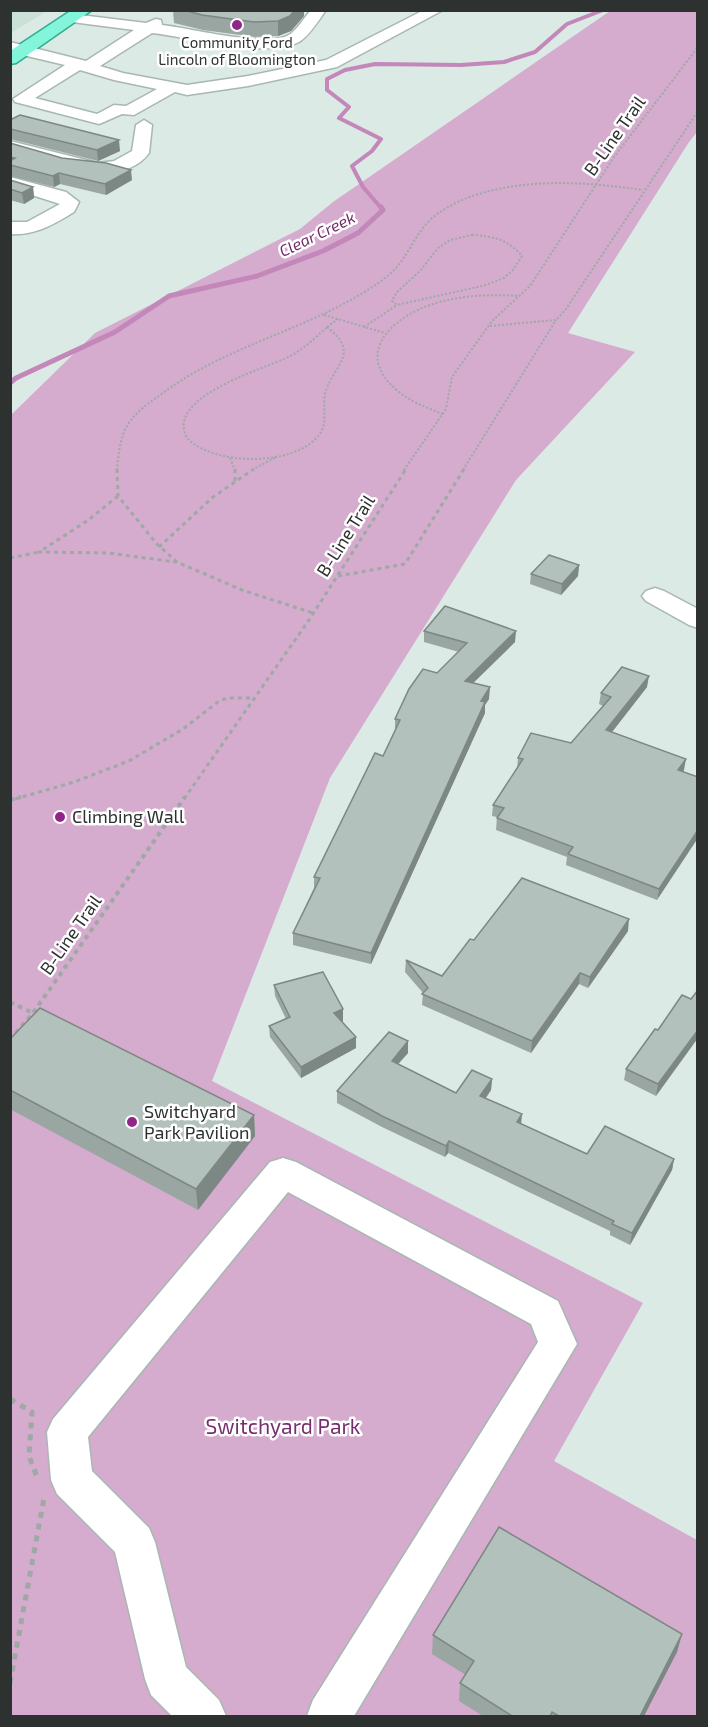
<svg xmlns="http://www.w3.org/2000/svg" width="708" height="1727" font-family="'Exo 2',sans-serif">
	<rect width="100%" height="100%" fill="#dbeae4"/>
	<polygon fill="#cae1d8" points="11,10 47,10 47,11 11,33"/>
	<polygon fill="#d5abce" points="610,11 697,11 697,132 689,142 568,333 635,352 516,480 330,778 212,1081 643,1303 554,1461 697,1540 697,1716 11,1716 11,415 95,333 300,229 333,202"/>
	<g fill="none" stroke-linecap="round" stroke-linejoin="round">
		<polyline stroke="#c387ba" stroke-width="4" points="382,209 363,187 352,166 372,151 381,139 339,118 349,107 327,90 327,79 345,70 375,64 461,65 504,62 535,52 567,24 603,10"/>
		<polyline stroke="#c387ba" stroke-width="5" points="10,383 16,378 115,332 169,296 257,276 323,251 358,233 383,210 381,207"/>
		<defs>
			<g id="minor">
				<path d="M311 10H326C319 20 309 36 299 42 266 59 189 37 152 33L100 66 123 73 187 85 248 76 326 60 424 10H443L337 67 248 86 187 95 175 92 134 115 122 114 99 124 15 102 13 99 65 65 10 52V42L86 61 134 30 72 22 67 21 65 18 67 15 72 14 146 23 156 19 161 20 162 25C190 28 267 48 289 35 297 30 304 18 311 10ZM80 70 114 80 157 89 126 106 114 105 97 114 35 98Z"/>
				<path d="M144 120 152 125 149 153C121 192 48 161 10 151V141L98 163 114 161 132 151 136 125Z"/>
				<path d="M10 177 66 192 79 202 74 212C54 224 35 236 10 234V222H27L60 204 10 188Z"/>
				<polygon points="655,588 664,591 698,609 698,628 689,625 646,601 642,596 646,591"/>
				<polygon points="283,1158 296,1162 558,1301 577,1344 354,1716 307,1716 313,1700 538,1342 531,1324 288,1192 88,1437 92,1471 149,1528 155,1542 186,1667 219,1700 226,1716 172,1716 151,1695 145,1679 115,1552 57,1494 51,1480 47,1432 53,1419 270,1162"/>
			</g>
			<polygon id="major" points="72,10 92,10 16,63 10,64 10,51"/>
		</defs>
		<use href="#minor" stroke="#a8b7b1" stroke-width="3"/>
		<use href="#major" stroke="#30ad8e" stroke-width="3"/>
		<g stroke="#9ea9a5" stroke-width="2" stroke-dasharray="2 2" stroke-linecap="butt">
			<path d="M472 235C493 236 509 240 522 256L513 270 504 278 486 285 397 305 392 301 397 292 420 271 438 248 450 240Z"/>
			<polyline points="324,315 385,333"/>
			<polyline points="490,326 556,320 566,309 698,111"/>
			<polyline points="327,327 338,319"/>
			<path d="M327 327C360 353 336 363 326 390 321 405 329 422 319 435 294 467 214 466 187 438 164 396 266 369 290 356 304 349 316 337 327 327Z"/>
			<polyline points="364,327 397,305"/>
			<path d="M443 414C427 408 411 402 398 391 352 354 392 317 433 304 462 295 491 294 520 296"/>
			<polyline points="230,458 235,470"/>
			<path d="M117 470C118 458 120 437 127 426 136 411 149 403 163 393 230 343 314 329 381 281 405 264 407 249 423 228 433 214 452 204 467 198 524 177 585 182 643 190"/>
			<polyline points="252,470 276,457"/>
			<polyline points="404,470 446,409 452,377 492,321 530,286 614,157 698,47"/>
			<polyline points="463,470 556,320"/>
		</g>
		<g stroke="#9ea9a5" stroke-width="3" stroke-dasharray="4 4" stroke-linecap="butt">
			<polyline points="117,469 118,496 156,543 177,562 242,590 313,613"/>
			<polyline points="235,469 235,482"/>
			<polyline points="118,496 87,521 39,552 108,553 176,562"/>
			<polyline points="159,547 213,497 254,469"/>
			<polyline points="10,558 39,552"/>
			<polyline points="338,576 405,564 464,469"/>
			<polyline points="15,799 74,782 129,761 183,729 219,701 228,698 254,698"/>
			<polyline points="184,799 309,620 406,469"/>
		</g>
		<g stroke="#9ea9a5" stroke-width="4" stroke-dasharray="4.5 4.5" stroke-linecap="butt">
			<polyline points="10,800 21,797"/>
			<polyline points="10,1002 33,1013"/>
			<polyline points="10,1040 33,1013 185,797"/>
		</g>
		<g stroke="#9ea9a5" stroke-width="5" stroke-dasharray="6 6" stroke-linecap="butt">
			<polyline points="10,1399 32,1412 29,1456 37,1477"/>
			<polyline points="10,1683 44,1498"/>
		</g>
		<use href="#minor" fill="#fff" fill-rule="evenodd"/>
		<use href="#major" fill="#83f5da" fill-rule="evenodd"/>
	</g>
	<g fill="#99a6a1">
		<polygon points="173,10 304,10 304,16 291,31 278,36 255,37 203,30 174,23"/>
		<polygon points="10,120 120,151 98,161 10,139"/>
		<polygon points="10,143 132,180 106,195 60,184 54,187 10,176"/>
		<polygon points="10,180 33,187 34,198 24,204 10,200"/>
		<polygon points="579,565 578,576 561,595 530,584 531,574"/>
		<polygon points="424,631 515,642 473,683 489,699 485,705 485,713 371,964 293,945 293,933 314,888 314,877 383,756 395,730 395,719 437,673 459,652 424,642"/>
		<polygon points="647,687 612,732 684,770 683,772 657,900 566,865 567,857 496,830 497,817 492,816 493,805 517,769 518,758 571,743 603,706 599,704 601,693"/>
		<polygon points="628,931 588,988 579,984 531,1053 422,1005 423,993 405,972 406,960 442,976 474,940"/>
		<polygon points="274,985 343,1009 343,1021 341,1021 356,1037 356,1048 301,1078 270,1037 269,1026 286,1019 275,996"/>
		<polygon points="691,999 656,1096 624,1080 626,1069 658,1030"/>
		<polygon points="10,1039 254,1115 255,1136 198,1210 10,1109"/>
		<polygon points="408,1041 408,1053 398,1064 456,1093 492,1079 491,1090 486,1098 521,1124 587,1154 674,1159 672,1170 630,1245 610,1235 610,1231 448,1153 445,1157 382,1127 337,1103 337,1091"/>
		<polygon points="682,1634 677,1652 644,1716 483,1716 459,1701 460,1683 466,1675 432,1654 433,1635"/>
	</g>
	<g fill="#7d8783">
		<polygon points="295,10 304,10 304,16 291,31 278,36 278,21"/>
		<polygon points="119,140 120,151 98,161 97,150"/>
		<polygon points="131,170 132,180 106,195 105,184"/>
		<polygon points="59,173 60,184 54,187 53,176"/>
		<polygon points="33,187 34,198 24,204 22,193"/>
		<polygon points="579,565 578,576 561,595 562,584"/>
		<polygon points="516,631 515,642 464,692 465,681"/>
		<polygon points="649,676 647,687 605,741 606,730"/>
		<polygon points="490,687 489,699 485,705 485,713 371,964 371,953 481,701"/>
		<polygon points="686,759 684,770 676,781 678,770"/>
		<polygon points="698,830 698,838 657,900 659,889"/>
		<polygon points="629,919 628,931 588,988 590,977"/>
		<polygon points="580,973 579,984 531,1053 532,1041"/>
		<polygon points="343,1009 343,1021 334,1025 334,1013"/>
		<polygon points="698,1030 698,1038 656,1096 658,1084"/>
		<polygon points="356,1037 356,1048 301,1078 301,1067"/>
		<polygon points="408,1041 408,1053 391,1072 392,1061"/>
		<polygon points="492,1079 491,1090 479,1107 480,1096"/>
		<polygon points="522,1114 521,1126 517,1122"/>
		<polygon points="254,1115 255,1136 198,1210 196,1189"/>
		<polygon points="449,1141 448,1153 445,1157 446,1146"/>
		<polygon points="674,1159 672,1170 630,1245 632,1233"/>
		<polygon points="682,1634 677,1652 644,1716 640,1716"/>
	</g>
	<g fill="#b2c1bb" stroke="#7d8783" stroke-width="1.5">
		<polygon points="184,10 295,10 290,16 278,21 254,22 202,15"/>
		<polygon points="20,115 119,140 97,150 10,129 10,120"/>
		<polygon points="10,143 62,158 106,163 131,170 105,184 59,173 53,176 10,165 10,161 15,158 10,157"/>
		<polygon points="10,180 33,187 22,193 10,189"/>
		<polygon points="549,555 579,565 562,584 531,574"/>
		<polygon points="445,606 516,631 465,681 490,687 481,701 485,702 371,953 293,933 320,878 314,877 375,753 383,756 400,720 395,719 409,689 423,669 437,673 467,643 424,631"/>
		<polygon points="622,667 649,676 606,730 686,759 678,770 698,777 698,830 659,889 568,854 573,847 497,818 504,808 493,805 523,759 518,758 531,733 571,743 611,697 601,693"/>
		<polygon points="522,878 629,919 590,977 580,973 532,1041 422,994 428,988 406,960 442,976 470,939 474,940"/>
		<polygon points="323,972 343,1009 334,1013 356,1037 301,1067 269,1026 290,1017 274,985"/>
		<polygon points="698,990 698,1030 658,1084 626,1069 655,1029 658,1030 682,995 691,999"/>
		<polygon points="40,1008 254,1115 196,1189 10,1090 10,1039"/>
		<polygon points="389,1032 408,1041 392,1061 456,1093 472,1070 492,1079 480,1096 522,1114 517,1122 587,1154 605,1126 674,1159 632,1233 612,1224 614,1221 449,1141 446,1146 382,1116 337,1091"/>
		<polygon points="499,1527 682,1634 640,1716 559,1716 552,1712 550,1716 512,1716 460,1683 474,1661 433,1635"/>
	</g>
	<g fill="#902487" stroke="#fff" stroke-width="2">
		<circle cx="237" cy="25" r="6"/>
		<circle cx="60" cy="817" r="6"/>
		<circle cx="132" cy="1122" r="6"/>
	</g>
	<g text-anchor="middle" stroke-width="5" stroke-linejoin="round" paint-order="stroke">
		<g font-size="15" fill="#2d3230" stroke="#fff">
			<text x="237" y="48">Community Ford<tspan x="237" dy="17">Lincoln of Bloomington</tspan></text>
		</g>
		<g font-size="16" font-style="italic" fill="#712a69" stroke="#fff">
			<text transform="translate(317 234) rotate(-26)" y="6">Clear Creek</text>
		</g>
		<g font-size="18" fill="#2d3230" stroke="#fff">
			<text transform="translate(615 136) rotate(-55)" y="6">B-Line Trail</text>
			<text transform="translate(346 536) rotate(-58)" y="6">B-Line Trail</text>
			<text transform="translate(71 935) rotate(-55)" y="6">B-Line Trail</text>
		</g>
		<g font-size="18" fill="#2d3230" stroke="#fff" text-anchor="start">
			<text x="72" y="823">Climbing Wall</text>
			<text x="144" y="1118">Switchyard<tspan x="144" dy="21">Park Pavilion</tspan></text>
		</g>
		<g font-size="21" fill="#762e6e" stroke="#fff">
			<text x="283" y="1434">Switchyard Park</text>
		</g>
	</g>
	<rect width="708" height="1727" fill="none" stroke="#2d3230" stroke-width="24"/>
</svg>
